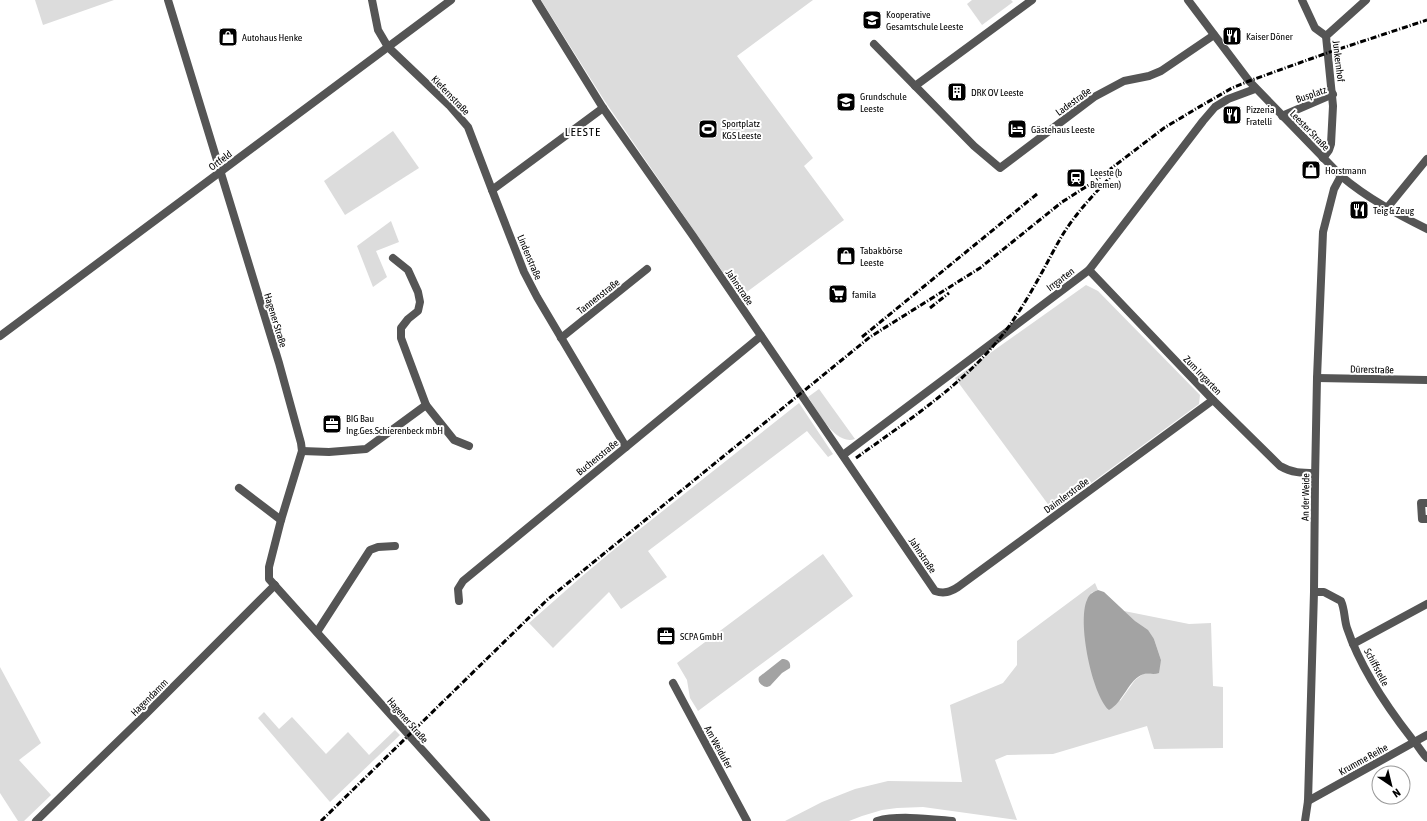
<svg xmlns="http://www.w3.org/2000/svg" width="1427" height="821" font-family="'Asap Condensed',sans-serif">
	<rect width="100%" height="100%" fill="#fff"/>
	<g fill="#dcdcdc">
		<polygon points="35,0 114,0 43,25"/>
		<polygon points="541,0 813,0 737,56 813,158 804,166 844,220 740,297 604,100"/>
		<polygon points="972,0 1011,0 1013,2 982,25 967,4"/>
		<polygon points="393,131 419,168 345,215 324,181"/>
		<polygon points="391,221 399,242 376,251 387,277 373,287 357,246"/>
		<polygon points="1086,285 1098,291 1200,395 1199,404 1053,511 955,378"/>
		<path d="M819 389 855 439C835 446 818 411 808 397Z"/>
		<polygon points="799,403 833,454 828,457 807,431 648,551 667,577 621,609 609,592 553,648 529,623 580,578 611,552"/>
		<polygon points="823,554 853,596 698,711 690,698 687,680 677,663"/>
		<polygon points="1095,583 1098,590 1091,593 1120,701 1135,680 1143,674 1154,674 1161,660 1154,639 1124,611 1189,624 1211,623 1213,686 1223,687 1223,748 1154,749 1147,726 1053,754 1007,755 995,760 1017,820 923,807 897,808 882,810 862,816 849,821 785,821 822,802 855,789 888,781 962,782 950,705 1003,683 1017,665 1017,641"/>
		<polygon points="0,667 41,743 19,760 51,795 24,821 18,821 0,793"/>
		<polygon points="264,712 279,729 292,717 326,754 348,732 369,755 395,730 400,735 330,802 258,718"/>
	</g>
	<g fill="#a3a3a3">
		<path d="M1098 590 1104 592 1135 621 1148 630 1154 639 1161 660 1159 673C1154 675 1149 673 1144 674 1129 678 1123 703 1109 710 1092 695 1077 621 1087 600 1089 594 1093 592 1098 590Z"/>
		<path d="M782 659C788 659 791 662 790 668L782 673 770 686 767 687C762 686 757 683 759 677Z"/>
	</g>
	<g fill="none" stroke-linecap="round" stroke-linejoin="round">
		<g stroke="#555" stroke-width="8">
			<polyline points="168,0 279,363 301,443 302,451 281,520 269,567 269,579 486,821"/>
			<polyline points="372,0 378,30 388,47 449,105 468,127 492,190"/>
			<path d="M536 0 603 108 693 236 935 591C944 594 950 592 958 587L1213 400"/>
			<polyline points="1302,0 1315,28 1326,36"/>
			<polyline points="874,44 974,146 1000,168 1094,97 1124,81 1149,76 1161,71 1214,35"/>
			<polyline points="915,86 1032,0"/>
			<polyline points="603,108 492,190 524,272 537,297 626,447"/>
			<polyline points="1282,116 1333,94"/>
			<polyline points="1323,158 1329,150 1331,144 1333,106 1326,36 1366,0"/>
			<polyline points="1387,208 1427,159"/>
			<polyline points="393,258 408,270 418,292 420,302 418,311 408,319 401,328 401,338 426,405"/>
			<path d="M1089 270 1213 400 1280 466C1292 473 1302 473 1315 473"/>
			<polyline points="0,336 451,0"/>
			<polyline points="561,338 647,269"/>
			<polyline points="1317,378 1427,380"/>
			<polyline points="302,451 329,452 366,449 426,405 454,440 469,446"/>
			<polyline points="843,455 1089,270 1203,121 1215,107 1228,99 1255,89"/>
			<polyline points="239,488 281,520"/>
			<polyline points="1427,503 1421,503 1422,519 1427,519"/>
			<path d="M1314 592H1324L1341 601C1345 610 1344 619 1347 628 1360 667 1387 707 1412 739 1418 745 1421 752 1427 758"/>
			<polyline points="459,601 458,589 463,581 761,336"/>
			<polyline points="317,632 370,550 378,547 395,546"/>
			<polyline points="1353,644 1427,604"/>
			<polyline points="673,683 747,821"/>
			<polyline points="1308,801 1427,735"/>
			<polyline points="36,821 146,714 275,585"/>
			<path d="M877 821C898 815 930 819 952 821"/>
			<polyline points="1305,821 1308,801 1314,592 1315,480 1317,378 1323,232 1334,189 1341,176"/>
		</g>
		<path stroke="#555" stroke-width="8" d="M1188 0 1249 81 1341 176C1367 198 1397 214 1427 229"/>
		<g stroke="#000" stroke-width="3" stroke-dasharray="6 2 1 2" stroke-linecap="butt">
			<polyline points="930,308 949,293"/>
			<polyline points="862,337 1037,194"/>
			<path d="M856 458C907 421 960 387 1000 338 1016 318 1029 296 1041 274 1049 260 1056 245 1065 231 1080 208 1099 189 1118 169"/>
			<polyline points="321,821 547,600 870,337 980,268 1062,202 1092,183 1164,128 1194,110 1232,88 1249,81 1327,53 1427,20"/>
		</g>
	</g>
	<defs>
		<symbol id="school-square" viewBox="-11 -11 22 22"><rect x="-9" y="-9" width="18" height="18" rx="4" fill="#000" stroke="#fff"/><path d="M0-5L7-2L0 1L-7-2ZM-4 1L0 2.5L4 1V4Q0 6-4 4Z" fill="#fff"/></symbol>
		<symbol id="restaurant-square" viewBox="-11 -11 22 22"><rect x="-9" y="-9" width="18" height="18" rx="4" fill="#000" stroke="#fff"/><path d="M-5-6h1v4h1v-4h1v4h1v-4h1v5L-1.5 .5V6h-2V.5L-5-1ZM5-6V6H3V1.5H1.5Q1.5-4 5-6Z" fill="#fff"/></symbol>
		<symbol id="shop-square" viewBox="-11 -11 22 22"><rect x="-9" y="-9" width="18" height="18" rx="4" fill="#000" stroke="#fff"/><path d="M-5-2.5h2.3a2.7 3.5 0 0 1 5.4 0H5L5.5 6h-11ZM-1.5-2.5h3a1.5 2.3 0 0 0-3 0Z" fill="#fff"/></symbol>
		<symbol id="building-square" viewBox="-11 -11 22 22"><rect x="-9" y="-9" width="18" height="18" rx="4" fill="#000" stroke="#fff"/><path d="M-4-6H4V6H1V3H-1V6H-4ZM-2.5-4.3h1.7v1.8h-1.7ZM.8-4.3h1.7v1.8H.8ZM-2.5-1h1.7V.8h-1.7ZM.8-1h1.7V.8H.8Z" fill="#fff"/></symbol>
		<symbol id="stadium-square" viewBox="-11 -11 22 22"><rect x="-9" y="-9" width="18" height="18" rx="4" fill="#000" stroke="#fff"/><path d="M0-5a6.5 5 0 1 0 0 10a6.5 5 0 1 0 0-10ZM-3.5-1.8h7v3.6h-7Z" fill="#fff"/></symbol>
		<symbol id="hotel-square" viewBox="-11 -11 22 22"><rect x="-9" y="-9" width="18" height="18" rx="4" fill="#000" stroke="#fff"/><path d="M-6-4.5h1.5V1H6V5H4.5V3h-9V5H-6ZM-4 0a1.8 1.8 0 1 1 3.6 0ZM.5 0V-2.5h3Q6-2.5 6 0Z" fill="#fff"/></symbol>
		<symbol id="station-square" viewBox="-11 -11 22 22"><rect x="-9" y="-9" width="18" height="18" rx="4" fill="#000" stroke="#fff"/><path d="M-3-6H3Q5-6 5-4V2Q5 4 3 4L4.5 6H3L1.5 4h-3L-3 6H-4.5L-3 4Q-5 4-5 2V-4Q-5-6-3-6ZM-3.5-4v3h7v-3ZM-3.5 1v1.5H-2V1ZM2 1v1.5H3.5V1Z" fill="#fff"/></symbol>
		<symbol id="supermarket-square" viewBox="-11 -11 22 22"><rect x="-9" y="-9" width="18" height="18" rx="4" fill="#000" stroke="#fff"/><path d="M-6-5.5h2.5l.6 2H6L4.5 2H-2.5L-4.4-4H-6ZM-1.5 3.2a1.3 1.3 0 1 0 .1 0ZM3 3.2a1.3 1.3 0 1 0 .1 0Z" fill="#fff"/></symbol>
		<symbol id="office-square" viewBox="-11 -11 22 22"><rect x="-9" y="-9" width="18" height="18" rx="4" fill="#000" stroke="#fff"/><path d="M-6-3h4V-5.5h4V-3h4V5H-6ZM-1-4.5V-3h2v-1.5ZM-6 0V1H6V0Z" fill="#fff"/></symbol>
	</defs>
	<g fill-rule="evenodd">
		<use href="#school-square" x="861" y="9" width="22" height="22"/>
		<use href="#restaurant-square" x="1221" y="25" width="22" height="22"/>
		<use href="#shop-square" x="217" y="26" width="22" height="22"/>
		<use href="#building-square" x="946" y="81" width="22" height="22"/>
		<use href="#school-square" x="835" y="91" width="22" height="22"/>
		<use href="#restaurant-square" x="1221" y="104" width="22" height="22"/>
		<use href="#stadium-square" x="697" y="118" width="22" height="22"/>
		<use href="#hotel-square" x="1006" y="118" width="22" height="22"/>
		<use href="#shop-square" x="1300" y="159" width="22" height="22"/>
		<use href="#station-square" x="1065" y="167" width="22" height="22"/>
		<use href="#restaurant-square" x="1348" y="199" width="22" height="22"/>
		<use href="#shop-square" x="835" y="245" width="22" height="22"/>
		<use href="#supermarket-square" x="827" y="283" width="22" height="22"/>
		<use href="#office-square" x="321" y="413" width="22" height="22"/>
		<use href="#office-square" x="655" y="625" width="22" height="22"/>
	</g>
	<g text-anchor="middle" stroke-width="4" stroke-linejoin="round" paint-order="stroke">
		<g font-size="10" fill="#000" stroke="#fff" text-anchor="start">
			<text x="886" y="18">Kooperative<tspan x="886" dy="12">Gesamtschule Leeste</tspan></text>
			<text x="1246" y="40">Kaiser Döner</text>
			<text x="242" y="41">Autohaus Henke</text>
			<text x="971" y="96">DRK OV Leeste</text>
			<text x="860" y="100">Grundschule<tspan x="860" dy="12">Leeste</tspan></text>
			<text x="1246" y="113">Pizzeria<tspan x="1246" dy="12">Fratelli</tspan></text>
			<text x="722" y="127">Sportplatz<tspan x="722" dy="12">KGS Leeste</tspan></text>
			<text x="1031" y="133">Gästehaus Leeste</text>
			<text x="1325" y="174">Horstmann</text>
			<text x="1090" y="176">Leeste (b<tspan x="1090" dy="12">Bremen)</tspan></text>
			<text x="1373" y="214">Teig &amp; Zeug</text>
			<text x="860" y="254">Tabakbörse<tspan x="860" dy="12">Leeste</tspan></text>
			<text x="852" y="298">famila</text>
			<text x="346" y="422">BIG Bau<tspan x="346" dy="12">Ing.Ges.Schierenbeck mbH</tspan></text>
			<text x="680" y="640">SCPA GmbH</text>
		</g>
		<g font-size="10" fill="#000" stroke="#fff">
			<text transform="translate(1339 61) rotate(83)" y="4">Junkernhof</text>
			<text transform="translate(1311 94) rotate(-19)" y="4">Busplatz</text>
			<text transform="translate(451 95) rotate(46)" y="4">Kiefernstraße</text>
			<text transform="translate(1073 101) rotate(-36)" y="4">Ladestraße</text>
			<text transform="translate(1310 130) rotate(46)" y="4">Leester Straße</text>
			<text transform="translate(220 160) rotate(-37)" y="4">Ortfeld</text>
			<text transform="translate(530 257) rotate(67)" y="4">Lindenstraße</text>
			<text transform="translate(1060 279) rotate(-37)" y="4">Irrgarten</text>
			<text transform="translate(740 287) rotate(56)" y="4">Jahnstraße</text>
			<text transform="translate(598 296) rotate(-38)" y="4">Tannenstraße</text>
			<text transform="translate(276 320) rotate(73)" y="4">Hagener Straße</text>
			<text transform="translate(1372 369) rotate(1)" y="4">Dürerstraße</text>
			<text transform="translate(1203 375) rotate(46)" y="4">Zum Irrgarten</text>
			<text transform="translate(597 457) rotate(-39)" y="4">Buchenstraße</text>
			<text transform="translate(1066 495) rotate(-36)" y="4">Daimlerstraße</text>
			<text transform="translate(1305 497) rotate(-89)" y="4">An der Weide</text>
			<text transform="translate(923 555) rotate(56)" y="4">Jahnstraße</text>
			<text transform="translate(1377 667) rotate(62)" y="4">Schiffstelle</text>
			<text transform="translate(149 697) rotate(-45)" y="4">Hagendamm</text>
			<text transform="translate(408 720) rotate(49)" y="4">Hagener Straße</text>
			<text transform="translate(719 747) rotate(61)" y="4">Am Weidufer</text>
			<text transform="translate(1363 759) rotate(-29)" y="4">Krumme Reihe</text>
		</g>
		<g font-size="12" letter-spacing="1" fill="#000" stroke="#fff">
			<text x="583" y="136">LEESTE</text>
		</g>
	</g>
	<g transform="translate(1391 785) rotate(145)"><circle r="19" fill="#ffffff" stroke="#999999"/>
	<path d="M0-3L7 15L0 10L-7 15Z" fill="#000000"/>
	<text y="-6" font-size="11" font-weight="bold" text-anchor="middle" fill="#000000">N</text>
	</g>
</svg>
